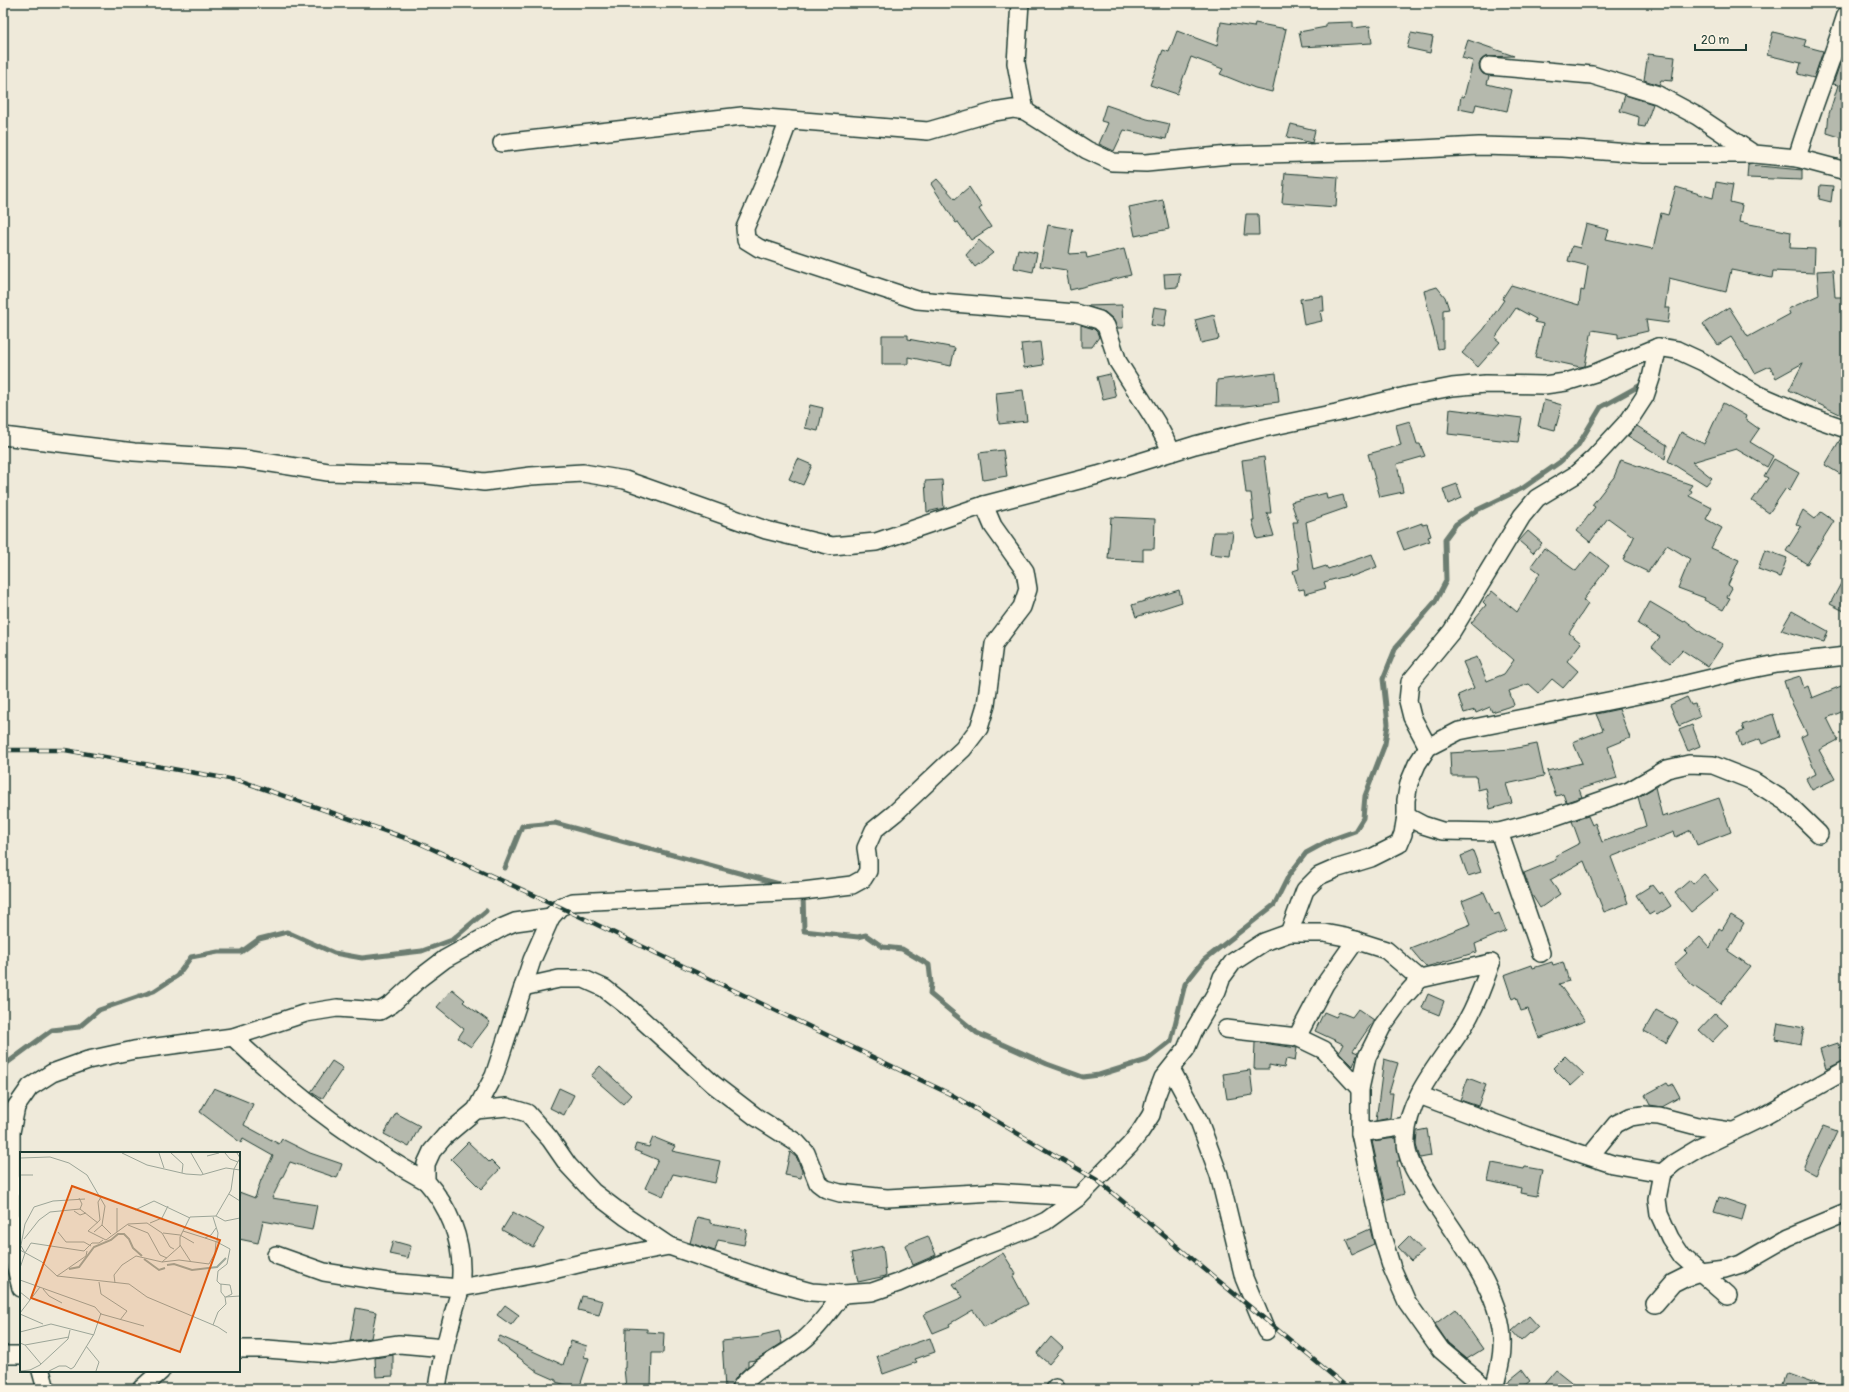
<svg xmlns="http://www.w3.org/2000/svg" width="1849" height="1392" font-family="Pangolin,sans-serif">
	<rect width="100%" height="100%" fill="#efeada"/>
	<filter id="ink" filterUnits="userSpaceOnUse"><feTurbulence type="fractalNoise" baseFrequency=".025" numOctaves="2"/><feDisplacementMap in="SourceGraphic" scale="8" xChannelSelector="R" yChannelSelector="G"/><feConvolveMatrix kernelMatrix="1 2 1 2 8 2 1 2 1" color-interpolation-filters="sRGB"/></filter>
	<g filter="url(#ink)">
		<g fill="none" stroke-linecap="round" stroke-linejoin="round">
			<g stroke="#6c7d71" stroke-width="5">
				<polyline points="505,868 522,826 555,823 783,885"/>
				<polyline points="803,894 804,931 858,937 866,935 883,947 902,949 929,965 931,983 930,994 977,1033 1047,1064 1083,1077 1099,1075 1147,1060 1171,1041 1185,984 1204,960 1274,905 1289,875 1306,853 1330,840 1355,831 1363,818 1365,796 1385,744 1388,724 1383,679 1396,647 1435,602 1446,581 1445,539 1456,524 1477,510 1523,488 1560,462 1577,447 1601,407 1639,386"/>
				<polyline points="3,1066 52,1030 79,1027 99,1010 154,991 177,976 191,957 218,952 241,952 259,939 287,932 334,953 362,958 422,951 452,940 486,911"/>
			</g>
		</g>
		<g fill="#b5b9ad" stroke="#1f3d34">
			<polygon points="1221,22 1254,27 1255,23 1286,29 1272,92 1255,88 1220,74 1223,69 1191,57 1177,94 1150,85 1163,50 1169,52 1177,31 1217,46"/>
			<polygon points="1353,22 1353,28 1370,26 1372,43 1302,47 1299,32 1326,27 1326,23"/>
			<polygon points="1773,32 1806,40 1804,46 1823,51 1814,78 1798,74 1801,63 1767,55"/>
			<polygon points="1411,33 1433,37 1430,53 1407,48"/>
			<polygon points="1468,40 1514,56 1485,57 1481,60 1479,65 1480,70 1483,74 1489,76 1487,84 1512,90 1507,111 1476,104 1474,112 1459,109 1461,96 1464,97 1473,61 1462,58"/>
			<polygon points="1648,54 1675,57 1672,81 1661,80 1659,85 1644,80"/>
			<polygon points="1843,55 1846,56 1846,139 1827,133 1829,114 1838,85 1833,84"/>
			<polygon points="1625,95 1653,104 1645,127 1638,126 1639,117 1620,111"/>
			<polygon points="1106,105 1147,119 1170,124 1166,139 1124,130 1114,151 1099,144 1108,123 1101,121"/>
			<polygon points="1291,124 1315,130 1312,143 1287,137"/>
			<polygon points="1748,165 1802,170 1802,180 1747,178"/>
			<polygon points="1285,173 1338,177 1336,207 1282,203"/>
			<polygon points="937,179 955,199 969,187 982,207 979,209 991,227 971,240 958,222 956,223 931,184"/>
			<polygon points="1716,182 1733,185 1730,202 1742,205 1739,222 1791,232 1790,248 1815,249 1814,273 1773,271 1772,278 1731,270 1726,292 1669,278 1665,308 1670,308 1668,323 1646,320 1648,331 1618,338 1618,334 1592,330 1585,366 1580,367 1535,357 1543,324 1535,322 1536,319 1516,308 1495,338 1500,342 1478,367 1462,353 1484,329 1504,300 1502,299 1511,285 1579,305 1581,290 1584,291 1588,266 1568,261 1572,246 1580,248 1586,224 1609,230 1606,239 1653,249 1661,213 1668,215 1676,187 1713,198"/>
			<polygon points="1820,185 1833,186 1831,202 1819,199"/>
			<polygon points="1163,200 1169,229 1135,236 1129,207"/>
			<polygon points="1246,214 1258,214 1259,235 1244,235"/>
			<polygon points="1048,225 1073,229 1069,254 1086,253 1087,258 1124,249 1131,275 1070,290 1066,270 1040,266"/>
			<polygon points="979,240 993,253 975,267 966,255"/>
			<polygon points="1018,249 1037,253 1033,272 1014,268"/>
			<polygon points="1833,270 1835,297 1846,297 1846,417 1789,390 1803,363 1776,378 1770,366 1755,373 1747,359 1746,360 1731,337 1718,345 1703,324 1729,307 1748,337 1790,314 1788,309 1819,295 1817,271"/>
			<polygon points="1180,273 1178,287 1165,288 1164,274"/>
			<polygon points="1437,287 1445,297 1449,309 1443,310 1443,348 1438,349 1424,291"/>
			<polygon points="1323,296 1324,311 1320,311 1322,321 1304,325 1300,299"/>
			<polygon points="1122,305 1123,328 1117,328 1113,319 1105,312 1086,306"/>
			<polygon points="1154,307 1167,309 1164,327 1151,325"/>
			<polygon points="1214,315 1219,339 1201,343 1195,320"/>
			<polygon points="1081,325 1094,329 1097,332 1099,337 1092,347 1081,347"/>
			<polygon points="882,335 908,335 908,339 955,348 951,366 908,357 908,364 882,364"/>
			<polygon points="1040,342 1043,365 1024,368 1021,344"/>
			<polygon points="1276,373 1279,402 1245,406 1216,406 1217,380"/>
			<polygon points="1110,374 1116,397 1103,400 1097,377"/>
			<polygon points="1023,390 1027,421 999,424 996,393"/>
			<polygon points="1544,400 1562,405 1555,430 1538,426"/>
			<polygon points="1723,403 1746,416 1745,419 1759,429 1750,442 1773,456 1767,467 1736,449 1692,462 1712,478 1706,485 1668,461 1681,432 1704,444"/>
			<polygon points="810,405 823,408 818,431 805,428"/>
			<polygon points="1450,409 1522,418 1518,442 1448,434"/>
			<polygon points="1410,421 1417,444 1420,444 1425,456 1397,464 1403,492 1380,497 1368,454 1401,445 1396,425"/>
			<polygon points="1637,426 1667,445 1665,459 1628,436"/>
			<polygon points="1841,438 1846,439 1846,463 1840,474 1825,465"/>
			<polygon points="1003,450 1007,476 983,480 979,453"/>
			<polygon points="1264,457 1271,513 1267,513 1274,536 1257,539 1252,520 1254,520 1251,493 1246,493 1242,460"/>
			<polygon points="798,459 812,465 803,485 789,479"/>
			<polygon points="1774,459 1799,473 1789,491 1786,488 1769,513 1752,501 1768,478 1764,476"/>
			<polygon points="1621,460 1692,485 1689,489 1692,491 1689,496 1712,508 1706,519 1722,528 1711,548 1739,560 1728,585 1732,588 1727,597 1730,598 1723,610 1704,600 1705,598 1678,588 1690,559 1667,545 1648,572 1623,560 1634,537 1608,518 1590,542 1577,531 1595,507 1592,505 1614,477"/>
			<polygon points="942,480 944,508 927,512 925,481"/>
			<polygon points="1457,484 1462,498 1448,504 1443,489"/>
			<polygon points="1326,493 1327,499 1343,495 1346,508 1306,522 1313,570 1326,566 1328,569 1372,554 1377,567 1350,577 1350,575 1324,582 1326,588 1305,594 1304,589 1299,590 1293,571 1299,569 1293,522 1298,522 1291,502"/>
			<polygon points="1803,510 1815,519 1821,512 1834,521 1807,564 1786,551 1801,527 1796,524"/>
			<polygon points="1111,517 1155,519 1154,549 1143,549 1143,561 1108,559"/>
			<polygon points="1422,523 1422,525 1427,524 1431,536 1428,537 1430,541 1404,550 1397,532"/>
			<polygon points="1528,531 1542,543 1533,553 1519,541"/>
			<polygon points="1213,532 1233,532 1230,556 1210,554"/>
			<polygon points="1544,548 1576,571 1591,552 1609,566 1583,600 1588,604 1569,633 1581,643 1567,661 1578,671 1563,688 1552,679 1539,693 1529,684 1509,691 1514,705 1492,712 1490,707 1476,713 1475,710 1464,713 1458,695 1474,688 1463,662 1477,657 1487,681 1504,674 1514,660 1471,623 1486,605 1483,602 1492,591 1517,612 1540,573 1531,566"/>
			<polygon points="1765,550 1787,558 1780,577 1758,569"/>
			<polygon points="1846,574 1846,612 1830,604"/>
			<polygon points="1179,590 1182,602 1136,617 1132,605"/>
			<polygon points="1650,602 1684,622 1685,620 1702,633 1723,644 1708,667 1682,650 1670,663 1652,647 1660,637 1638,624"/>
			<polygon points="1792,611 1828,631 1824,642 1781,630"/>
			<polygon points="1800,676 1804,688 1808,686 1812,698 1846,684 1846,710 1827,718 1838,740 1819,750 1835,779 1812,790 1806,779 1816,774 1801,737 1807,734 1789,697 1784,681"/>
			<polygon points="1687,697 1691,705 1695,704 1700,717 1679,726 1670,705"/>
			<polygon points="1619,709 1630,738 1608,747 1617,778 1579,789 1582,797 1566,802 1563,794 1556,796 1547,771 1582,763 1573,742 1603,730 1596,714"/>
			<polygon points="1773,714 1780,737 1762,744 1760,739 1741,746 1737,733 1744,731 1742,725"/>
			<polygon points="1692,725 1700,746 1688,751 1679,730"/>
			<polygon points="1537,744 1544,776 1506,784 1512,803 1490,809 1486,788 1478,790 1476,776 1451,776 1450,753 1512,749"/>
			<polygon points="1655,787 1662,816 1667,814 1667,816 1719,798 1731,832 1697,845 1691,830 1676,837 1674,832 1611,857 1628,903 1604,912 1584,861 1550,880 1560,894 1540,908 1532,895 1524,873 1556,860 1555,856 1580,843 1572,821 1588,816 1592,825 1595,823 1602,842 1646,826 1638,797"/>
			<polygon points="1473,851 1481,872 1468,876 1461,856"/>
			<polygon points="1704,874 1718,890 1691,912 1675,893 1690,880 1693,884"/>
			<polygon points="1652,885 1659,894 1662,892 1671,906 1657,915 1654,912 1649,915 1636,895"/>
			<polygon points="1484,892 1494,915 1499,913 1506,931 1475,944 1477,952 1426,967 1410,948 1471,924 1462,901"/>
			<polygon points="1731,915 1744,923 1728,951 1750,966 1720,1004 1692,985 1674,965 1687,953 1685,951 1700,937 1710,948 1719,928 1722,930"/>
			<polygon points="1552,962 1553,965 1563,962 1569,981 1559,984 1585,1021 1539,1038 1528,1009 1521,1011 1516,997 1512,999 1504,975 1532,965 1533,968"/>
			<polygon points="452,989 465,1000 463,1002 490,1022 471,1047 458,1038 464,1029 437,1007"/>
			<polygon points="1428,994 1444,1001 1439,1015 1422,1008"/>
			<polygon points="1358,1009 1374,1020 1353,1051 1358,1053 1353,1066 1339,1052 1343,1044 1315,1031 1324,1012 1336,1017 1339,1012 1352,1017"/>
			<polygon points="1656,1010 1678,1022 1666,1043 1644,1031"/>
			<polygon points="1715,1013 1728,1025 1712,1042 1699,1030"/>
			<polygon points="1778,1023 1804,1028 1801,1044 1775,1039"/>
			<polygon points="1255,1042 1297,1048 1295,1061 1286,1059 1284,1068 1269,1065 1269,1069 1254,1069"/>
			<polygon points="1838,1043 1839,1048 1846,1045 1846,1060 1826,1069 1820,1049"/>
			<polygon points="1565,1056 1584,1074 1571,1086 1553,1068"/>
			<polygon points="1384,1059 1398,1063 1389,1093 1393,1093 1390,1118 1376,1121"/>
			<polygon points="332,1061 343,1068 322,1099 311,1092"/>
			<polygon points="600,1066 631,1095 623,1104 591,1076"/>
			<polygon points="1250,1070 1253,1095 1227,1099 1223,1074"/>
			<polygon points="1468,1078 1486,1085 1478,1106 1460,1100"/>
			<polygon points="1667,1083 1669,1086 1673,1084 1680,1097 1662,1107 1650,1105 1645,1095"/>
			<polygon points="214,1088 253,1104 244,1125 279,1144 282,1139 310,1153 342,1164 337,1178 290,1162 272,1198 317,1205 312,1230 263,1221 258,1243 239,1239 239,1192 255,1198 261,1180 273,1156 243,1139 241,1143 200,1112"/>
			<polygon points="559,1088 574,1095 564,1115 550,1108"/>
			<polygon points="396,1113 420,1126 409,1147 384,1134"/>
			<polygon points="1823,1126 1837,1131 1816,1175 1803,1168"/>
			<polygon points="1427,1129 1431,1156 1420,1158 1416,1145 1417,1131"/>
			<polygon points="653,1137 675,1146 672,1151 720,1161 715,1183 673,1174 663,1196 645,1188 658,1160 634,1150 636,1144 649,1147"/>
			<polygon points="1396,1138 1400,1161 1397,1161 1404,1194 1385,1200 1372,1141"/>
			<polygon points="468,1142 489,1162 491,1160 500,1169 481,1189 451,1159"/>
			<polygon points="790,1152 797,1158 802,1171 801,1178 785,1175"/>
			<polygon points="1492,1163 1524,1169 1525,1167 1542,1170 1537,1196 1520,1193 1521,1188 1488,1181"/>
			<polygon points="1719,1197 1746,1206 1742,1220 1714,1212"/>
			<polygon points="513,1212 544,1229 533,1247 502,1230"/>
			<polygon points="697,1217 710,1220 710,1223 747,1230 744,1245 718,1240 715,1251 690,1243"/>
			<polygon points="1370,1229 1374,1244 1352,1254 1346,1240"/>
			<polygon points="928,1236 936,1255 913,1265 905,1245"/>
			<polygon points="1409,1236 1423,1251 1411,1261 1398,1247"/>
			<polygon points="393,1241 411,1246 408,1258 389,1254"/>
			<polygon points="883,1246 886,1276 858,1282 852,1253"/>
			<polygon points="1003,1253 1016,1274 1013,1276 1028,1304 984,1327 973,1310 949,1324 950,1326 933,1333 924,1314 963,1297 953,1284"/>
			<polygon points="582,1296 603,1301 599,1315 578,1310"/>
			<polygon points="505,1305 519,1315 511,1325 497,1315"/>
			<polygon points="356,1308 376,1312 371,1338 350,1341"/>
			<polygon points="1455,1309 1483,1349 1467,1359 1448,1343 1435,1324"/>
			<polygon points="1529,1316 1538,1326 1521,1341 1512,1331"/>
			<polygon points="626,1328 647,1329 647,1332 664,1333 663,1353 652,1353 651,1387 626,1388 624,1368 625,1368"/>
			<polygon points="779,1331 782,1343 756,1360 748,1361 748,1366 737,1376 730,1389 725,1389 722,1341 762,1337 762,1335"/>
			<polygon points="500,1336 563,1365 571,1341 587,1346 584,1357 589,1358 579,1389 556,1382 556,1380 538,1372 497,1341"/>
			<polygon points="1051,1337 1063,1348 1049,1364 1037,1354"/>
			<polygon points="930,1338 935,1352 915,1359 917,1362 883,1374 877,1356"/>
			<polygon points="393,1355 393,1376 376,1377 375,1358"/>
			<polygon points="1522,1370 1530,1381 1520,1389 1504,1389 1506,1383"/>
			<polygon points="1556,1370 1580,1389 1540,1389"/>
			<polygon points="1787,1372 1829,1387 1829,1389 1781,1389"/>
		</g>
		<g fill="none" stroke-linecap="round" stroke-linejoin="round">
			<defs>
				<g id="minor">
					<polyline points="1020,3 1016,63 1025,111"/>
					<polyline points="1489,66 1592,75 1658,95 1697,116 1754,154"/>
					<polyline points="789,120 771,168 745,228 746,240 759,248 917,300 1076,313 1099,320 1106,326 1118,362 1156,422 1172,452"/>
					<polyline points="502,143 742,116 928,131 994,112 1013,109 1025,111 1087,150 1113,162 1146,163 1229,155 1383,151 1479,146 1563,148 1643,154 1754,154 1797,158 1846,171"/>
					<path d="M1797 158C1811 110 1831 63 1846 15"/>
					<polyline points="3,436 134,452 245,459 328,472 428,475 484,482 531,476 583,473 625,480 766,530 832,546 876,542 984,505 1098,475 1195,445 1259,429 1336,413 1410,395 1452,387 1485,384 1544,385 1566,382 1595,373 1658,347 1677,350 1703,362 1757,394 1806,415 1846,429"/>
					<polyline points="1428,747 1412,717 1408,701 1410,682 1452,631 1522,516 1537,498 1575,475 1594,458 1630,419 1645,396 1651,378 1658,347"/>
					<polyline points="1406,816 1423,825 1442,831 1499,832 1545,820 1629,791 1667,769 1689,764 1713,765 1753,781 1786,802 1819,834"/>
					<polyline points="1499,832 1541,953"/>
					<polyline points="1289,933 1305,890 1319,876 1335,869 1371,858 1399,844 1403,834 1406,816 1406,800 1409,783 1417,764 1428,747 1459,731 1653,692 1737,672 1777,664 1846,656"/>
					<path d="M1491 963C1484 984 1476 1005 1465 1024 1444 1058 1407 1097 1406 1139 1405 1159 1419 1178 1429 1194 1456 1236 1505 1295 1502 1347 1502 1361 1497 1376 1494 1389"/>
					<polyline points="1420,979 1401,1000 1383,1025 1367,1057 1360,1089 1360,1133 1382,1236 1392,1268 1407,1302 1441,1350 1487,1389"/>
					<polyline points="523,987 559,979 584,979 604,988 627,1006 713,1084 756,1117 797,1143 806,1153 818,1183 826,1189 840,1193 887,1198 995,1192 1079,1197"/>
					<polyline points="1226,1029 1297,1037 1324,1050 1360,1089"/>
					<path d="M233 1037C291 1093 355 1142 426 1181"/>
					<polyline points="1297,1037 1325,984 1356,940"/>
					<polyline points="1171,1069 1199,1121 1219,1175 1244,1278 1266,1331"/>
					<polyline points="1419,1095 1534,1138 1612,1164 1662,1173"/>
					<polyline points="476,1110 507,1107 527,1113 550,1139 568,1165 593,1192 626,1217 669,1246 774,1282 811,1292 843,1294 872,1292 898,1283 976,1249 1031,1228 1046,1221 1079,1197 1130,1145 1140,1132 1151,1115 1155,1099 1163,1078 1186,1049 1193,1032 1217,991 1222,977 1233,962 1264,942 1289,933 1324,933 1345,937 1386,950 1420,979 1491,963"/>
					<polyline points="1360,1133 1407,1126"/>
					<polyline points="1590,1156 1616,1124 1630,1117 1643,1115 1659,1116 1697,1126 1730,1131"/>
					<polyline points="276,1255 324,1272 388,1282 460,1288 541,1273 586,1262 669,1246"/>
					<polyline points="21,1288 14,1260 11,1230 11,1132 16,1107 30,1087 52,1073 88,1060 134,1050 233,1037 306,1013 337,1008 380,1011 392,1004 420,978 445,959 503,927 515,922 551,917"/>
					<polyline points="1728,1296 1682,1256 1670,1238 1659,1214 1657,1199 1662,1173 1674,1163 1699,1148 1761,1118 1846,1070"/>
					<polyline points="1655,1304 1673,1283 1685,1277 1700,1272 1725,1269 1741,1264 1788,1237 1846,1213"/>
					<polyline points="239,1349 267,1349 331,1354 399,1344 445,1348"/>
					<polyline points="3,1355 21,1355"/>
					<polyline points="41,1371 46,1389"/>
					<polyline points="141,1389 161,1371"/>
					<path d="M437 1389C440 1364 447 1339 453 1315 455 1306 459 1297 460 1288 465 1247 453 1212 426 1181V1164L432 1151 445 1136 476 1110 494 1076 532 960 551 917 560 907 573 902 803 891 852 885 863 879 868 871V861L866 848 874 830 895 813 963 749 979 728 986 705 994 644 1022 607 1028 589 1025 571 993 526 984 505"/>
					<path d="M740 1389C750 1370 788 1354 805 1339 820 1326 831 1309 843 1294"/>
					<polyline points="1055,1389 1056,1388"/>
				</g>
			</defs>
			<use href="#minor" stroke="#1f3d34" stroke-width="20"/>
			<use href="#minor" stroke="#fcf5e5" stroke-width="17"/>
			<defs>
				<polyline id="rail" points="3,750 65,750 241,781 417,842 560,907 952,1095 1097,1180 1349,1389"/>
			</defs>
			<use href="#rail" stroke="#1f3d34" stroke-width="4.5"/>
			<use href="#rail" stroke="#fcf5e5" stroke-width="3" stroke-dasharray="9" stroke-linecap="butt"/>
		</g>
	</g>
	<g transform="translate(20 1152)">
		<rect width="220" height="220" fill="#efeada"/>
		<path fill="none" stroke="#9fa89a" stroke-width="2" d="M124 107 139 118 145 116M147 113 154 112 172 118 197 115 206 106M49 117 59 115 74 95 91 88 98 82H104L109 87 113 96 122 104"/>
		<path fill="none" stroke="#9ca598" stroke-width="1" d="M102 1 127 13 166 22 181 23 206 16 220 18M139 1 144 16M151 1 163 12 162 21M171 1 183 22M205 1 210 7 218 10M187 4 199 1M0 6 30 5 49 11 67 23 85 54 82 73 74 80M0 23H13M209 42 220 49M60 57 78 71M115 58 134 49 170 66M54 59 60 63 66 61M196 64 205 69 220 66M193 65 198 81 197 90 210 97 207 112 198 119 197 129 200 132 210 133 212 142 206 145M130 71 142 66 148 54M82 73 91 82M108 73 128 81 140 103 147 106M68 79 86 88 108 72 127 71 142 81 150 95 154 97M68 79 80 68 78 50 81 45M163 79 185 86 191 83 196 76M38 80 46 90H64L71 94M97 80V56M143 81 160 83 174 91M185 86 197 90M4 87 19 68 30 60 60 57 62 52 59 46M1 93 5 72 14 55 33 49 65 47M160 93 171 110M0 98 22 110 37 124 109 132 127 145 198 175 207 181M5 101 11 91 64 99 72 91H79L83 88M142 110 159 108 189 112 195 101 196 90M0 116 5 101 0 92M37 124 66 104 67 99M0 128 75 155 81 162 124 174M79 130 81 142 107 159 100 168M95 131 94 123 102 113 116 104 142 110 160 94V85L170 65 196 64 211 38 214 17 220 6 217 1M201 132V140L205 145M23 137 29 144 42 151M0 140 10 148M0 161 20 135M0 162 23 172M193 173 198 160 206 152 205 145 220 144M0 180 31 172 74 183M0 191 5 193 49 185M5 193 21 212M66 194 79 210 76 219M0 219 10 218 20 213 48 187 50 178M29 219 39 214H46L51 217 54 215 74 182 81 161"/>
		<path fill="#de580e" fill-opacity="0.15" stroke="#de580e" stroke-width="2" d="M52 34 200 88 160 200 11 146Z"/>
		<rect width="220" height="220" fill="none" stroke="#1f3d34" stroke-width="2"/>
	</g>
	<rect width="1849" height="1392" fill="none" stroke="#fcf5e5" stroke-width="16"/>
	<rect x="8" y="8" width="1833" height="1376" fill="none" stroke="#1f3d34" stroke-width="1.5" filter="url(#ink)"/>
	<path d="M1695 44v6h51v-6" fill="none" stroke="#1f3d34" stroke-width="2"/>
	<text x="1701" y="44" font-size="12" fill="#1f3d34" stroke="#fcf5e5" stroke-width="3" paint-order="stroke">20 m</text>
</svg>
